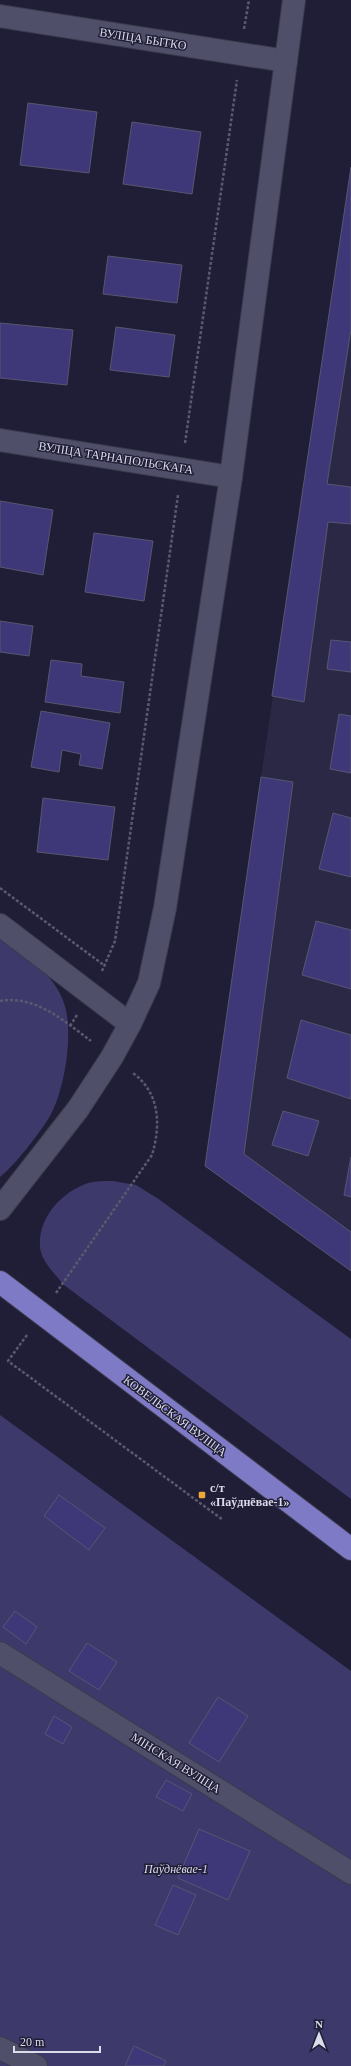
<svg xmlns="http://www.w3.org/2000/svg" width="351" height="2066" font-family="Georgia,serif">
	<rect width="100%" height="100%" fill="#201e36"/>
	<polygon fill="#2a2844" points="351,169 351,1271 205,1166 261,777"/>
	<g fill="#3d396a">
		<path d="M0 935C24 954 54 973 64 1003 74 1032 65 1089 50 1116 39 1134 16 1164 0 1177Z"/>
		<path d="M113 1181 136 1185 157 1198 351 1339V1499L64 1285C55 1274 41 1261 40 1247 38 1217 62 1192 88 1183 96 1181 105 1181 113 1181Z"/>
		<polygon points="0,1415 351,1671 351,2066 0,2066"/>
	</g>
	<g fill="#3f3878" stroke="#575671">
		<polygon points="28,103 97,112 89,173 20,165"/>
		<polygon points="132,122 201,132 192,194 123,184"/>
		<polygon points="351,167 351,329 327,484 351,487 351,524 328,522 304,702 272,696"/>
		<polygon points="108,256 182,265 177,303 103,294"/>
		<polygon points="0,323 73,330 67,385 0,378"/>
		<polygon points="116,327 175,335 169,377 110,370"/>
		<polygon points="0,501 53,510 43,575 0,567"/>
		<polygon points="94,533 153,541 144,601 85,592"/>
		<polygon points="0,621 33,626 29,656 0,652"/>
		<polygon points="331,640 351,642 351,672 327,669"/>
		<polygon points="51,660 82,664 81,676 124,682 120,713 45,702"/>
		<polygon points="41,711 110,723 102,769 79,765 81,754 62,750 59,772 31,767"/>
		<polygon points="339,714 351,716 351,773 330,769"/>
		<polygon points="261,777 293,782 244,1154 351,1232 351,1271 205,1166"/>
		<polygon points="43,798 115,807 108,860 37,852"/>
		<polygon points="333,813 351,818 351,877 319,869"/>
		<polygon points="316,921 351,930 351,989 302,975"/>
		<polygon points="301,1020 351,1035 351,1099 287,1078"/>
		<polygon points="283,1111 319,1121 308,1156 272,1145"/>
		<polygon points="351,1157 351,1197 344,1195"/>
		<polygon points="59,1495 105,1528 89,1550 44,1516"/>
		<polygon points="15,1611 37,1627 26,1644 3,1627"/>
		<polygon points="87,1643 117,1662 99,1690 69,1671"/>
		<polygon points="218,1697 248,1716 219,1762 189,1743"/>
		<polygon points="54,1716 72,1727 63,1744 45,1734"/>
		<polygon points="166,1780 192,1794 183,1811 156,1797"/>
		<polygon points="199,1829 250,1851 228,1900 178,1878"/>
		<polygon points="173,1885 196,1895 178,1935 155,1925"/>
		<polygon points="134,2046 166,2061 164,2066 125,2066"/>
	</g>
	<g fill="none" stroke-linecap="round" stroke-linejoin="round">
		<defs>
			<g id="minor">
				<polyline points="0,16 286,61"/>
				<polyline points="0,440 231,477"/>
				<polyline points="0,925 130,1024"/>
				<polyline points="0,1209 78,1109 112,1057 130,1024 149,983 165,908 231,477 294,0"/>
				<polyline points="0,1653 351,1873"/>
				<polyline points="0,2048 36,2066"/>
			</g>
			<polyline id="highway" points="0,1282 351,1549"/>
		</defs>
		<use href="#minor" stroke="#3c3b4e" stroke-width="24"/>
		<use href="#highway" stroke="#3c3b4e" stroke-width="24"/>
		<g stroke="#5b596f" stroke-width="2.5" stroke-dasharray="3 2" stroke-linecap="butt">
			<polyline points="244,29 249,0"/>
			<polyline points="185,443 237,80"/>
			<polyline points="0,888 105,966"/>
			<polyline points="102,971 115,941 178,495"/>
			<path d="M0 1001C36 995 64 1021 91 1041"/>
			<polyline points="70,1026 77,1015"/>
			<path d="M56 1293 152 1155C161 1125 160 1093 133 1073"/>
			<polyline points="27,1335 8,1361 223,1520"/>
		</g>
		<use href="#minor" stroke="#4f4f69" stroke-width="22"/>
		<use href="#highway" stroke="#7e7ac5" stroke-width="22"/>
	</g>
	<rect fill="#eca93b" stroke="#201e36" stroke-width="1.5" x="198" y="1491" width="8" height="8" rx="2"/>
	<g text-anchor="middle" stroke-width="3" stroke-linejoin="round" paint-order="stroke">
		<g font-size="12" fill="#dbdbeb" stroke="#201e36">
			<text transform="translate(143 39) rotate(9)" y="4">ВУЛІЦА БЫТКО</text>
			<text transform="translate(116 458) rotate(9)" y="4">ВУЛІЦА ТАРНАПОЛЬСКАГА</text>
			<text transform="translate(175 1416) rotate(37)" y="4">КОВЕЛЬСКАЯ ВУЛІЦА</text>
			<text transform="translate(176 1763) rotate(32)" y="4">МІНСКАЯ ВУЛІЦА</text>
		</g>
		<g font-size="12" font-weight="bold" fill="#dbdbeb" stroke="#201e36" text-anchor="start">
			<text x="210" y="1492">с/т<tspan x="210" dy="14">«Паўднёвае-1»</tspan></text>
		</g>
		<g font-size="12" font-style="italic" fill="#dadaee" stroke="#201e36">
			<text x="176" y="1873">Паўднёвае-1</text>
		</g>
	</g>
	<g transform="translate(319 2034)" stroke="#201e36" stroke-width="3" paint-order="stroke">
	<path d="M0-3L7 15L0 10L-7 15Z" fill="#dbdbeb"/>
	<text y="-6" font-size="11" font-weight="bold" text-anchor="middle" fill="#dbdbeb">N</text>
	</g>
	<path d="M14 2046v6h86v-6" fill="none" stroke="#dbdbeb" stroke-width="2"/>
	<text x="20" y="2046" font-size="12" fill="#dbdbeb" stroke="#201e36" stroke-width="3" paint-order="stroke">20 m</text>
</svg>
